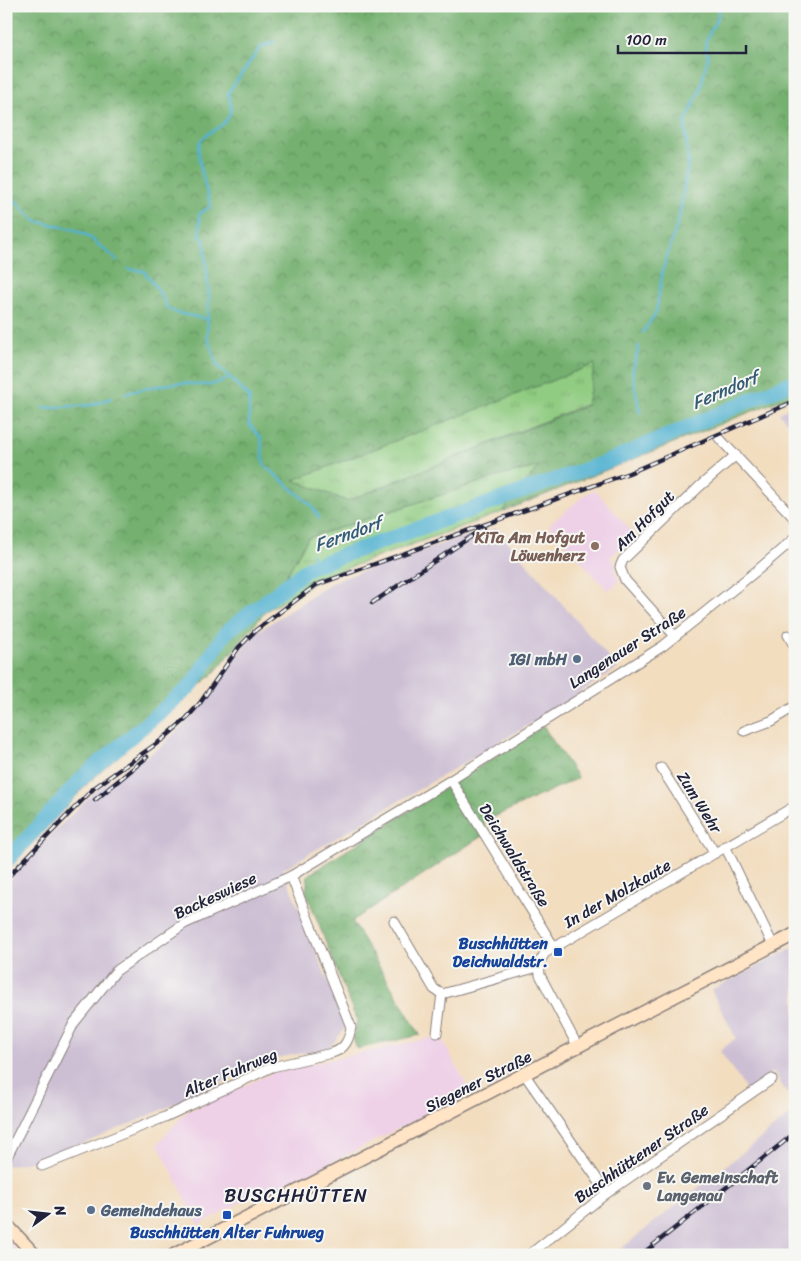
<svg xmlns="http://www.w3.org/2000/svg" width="801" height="1261" font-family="Sriracha,sans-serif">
	<defs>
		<pattern id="grass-tufts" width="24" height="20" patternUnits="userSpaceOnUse" patternTransform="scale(1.25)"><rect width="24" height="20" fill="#90cc81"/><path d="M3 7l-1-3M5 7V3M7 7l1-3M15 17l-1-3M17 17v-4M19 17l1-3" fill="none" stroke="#7caf70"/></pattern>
		<pattern id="forest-crowns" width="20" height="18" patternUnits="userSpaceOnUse" patternTransform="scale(1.25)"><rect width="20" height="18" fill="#74b06f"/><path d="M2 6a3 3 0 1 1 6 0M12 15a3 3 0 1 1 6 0" fill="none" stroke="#5f8f5c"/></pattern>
	</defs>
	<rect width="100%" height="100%" fill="#f6f6f2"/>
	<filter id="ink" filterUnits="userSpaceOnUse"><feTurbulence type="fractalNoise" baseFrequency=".02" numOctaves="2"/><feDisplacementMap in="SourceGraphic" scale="10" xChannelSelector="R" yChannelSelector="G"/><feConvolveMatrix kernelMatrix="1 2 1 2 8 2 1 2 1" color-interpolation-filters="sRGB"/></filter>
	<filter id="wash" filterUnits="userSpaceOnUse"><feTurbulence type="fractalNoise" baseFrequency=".0096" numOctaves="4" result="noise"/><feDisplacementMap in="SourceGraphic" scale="20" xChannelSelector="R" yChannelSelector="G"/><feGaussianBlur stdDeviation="1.12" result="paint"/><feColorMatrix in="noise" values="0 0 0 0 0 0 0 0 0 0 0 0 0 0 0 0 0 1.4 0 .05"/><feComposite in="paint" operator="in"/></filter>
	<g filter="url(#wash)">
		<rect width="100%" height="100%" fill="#f2ddbf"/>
		<g fill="#eed0e7">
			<polygon points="595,490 634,534 610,558 616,564 615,570 619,581 608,591 549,525 587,493"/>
			<polygon points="440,1036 470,1092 260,1199 256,1194 199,1225 158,1144 185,1113 274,1072"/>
			<polygon points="6,1237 20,1255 6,1255"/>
		</g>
		<g fill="#ccbed3">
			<polygon points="795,405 795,431 779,413"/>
			<polygon points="496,528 618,668 539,719 283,869 346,1027 329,1048 271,1059 144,1118 47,1159 6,1166 6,884 26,860 94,792 160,747 199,710 244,646 257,632 335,581 468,535 470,538"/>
			<polygon points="795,947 795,1105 773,1072 747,1091 720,1051 736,1038 711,990"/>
			<polygon points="795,1111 795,1255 613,1255"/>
		</g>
		<g fill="url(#grass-tufts)" stroke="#59775e">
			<polygon points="596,363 587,404 347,501 293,480"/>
			<polygon points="540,466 502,512 325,576 266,611 308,538 496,477"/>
		</g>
		<g fill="url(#forest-crowns)" stroke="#4b6955" fill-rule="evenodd">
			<path d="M6 6H795V394L502 512 539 466 496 477 308 538 266 611 214 673 90 781 6 872ZM595 364 587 405 347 501 294 480Z"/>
			<polygon points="543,726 578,778 483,822 488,832 352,921 420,1035 357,1049 353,1038 357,1021 306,892 308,875"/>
		</g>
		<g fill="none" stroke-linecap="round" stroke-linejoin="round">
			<g stroke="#52b2d1" stroke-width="2.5">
				<path d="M274 42 260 48 228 93C229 98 232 107 230 112 226 130 202 131 199 145 196 157 207 193 211 206L199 214 200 237 204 239 209 298 207 336 217 365 249 397V424L261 438 264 465 312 506 319 518"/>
				<polyline points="12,197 35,221 73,229 88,236 117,260"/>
				<path d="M128 269 144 271C153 284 162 293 167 308L177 313 207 319"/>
				<polyline points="643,332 656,313 663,269 679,218 688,163 685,123 700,90 708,56 705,43 718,16 720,6"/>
				<polyline points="639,346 632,373 640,413"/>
				<path d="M124 394C137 390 169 383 182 383 202 384 209 389 228 378"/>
				<polyline points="43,408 91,405 111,398"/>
				<polyline points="649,436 651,443"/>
				<polyline points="312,554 314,566"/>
			</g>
			<polyline stroke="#52b2d1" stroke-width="15" points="6,862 84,776 191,686 226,632 310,567 614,459 795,381"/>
		</g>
	</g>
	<g filter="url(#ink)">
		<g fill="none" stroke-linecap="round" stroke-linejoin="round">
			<defs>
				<g id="street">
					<polyline points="719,438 795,519"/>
					<polyline points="788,635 795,647"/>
					<polyline points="675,636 625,580 620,567 623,560 699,487 736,455"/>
					<polyline points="744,731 771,721 795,706"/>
					<polyline points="661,768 715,853"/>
					<polyline points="451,780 554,947"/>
					<polyline points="725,846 773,945"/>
					<polyline points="394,921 434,989 442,994 538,967"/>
					<polyline points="437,1033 442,994"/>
					<polyline points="578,1047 540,975 539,963 545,953 795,806"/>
					<polyline points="525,1075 607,1193"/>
					<polyline points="6,1159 74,1023 116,971 184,924 291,876 451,780 663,646 760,568 795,538"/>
					<path d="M42 1166 165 1117 272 1067 332 1053C345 1049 349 1040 351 1027L291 876"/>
					<polyline points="529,1255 607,1193 772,1079"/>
				</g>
				<g id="secondary">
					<polyline points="6,1224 35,1255"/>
					<polyline points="174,1255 795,934"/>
				</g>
			</defs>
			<use href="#street" stroke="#8a807d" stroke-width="11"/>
			<use href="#secondary" stroke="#8a807d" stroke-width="15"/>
			<use href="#street" stroke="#fff" stroke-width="9"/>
			<use href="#secondary" stroke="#ffe4c6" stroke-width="12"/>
			<defs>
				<g id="rail">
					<polyline points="372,603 484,528"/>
					<polyline points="95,800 147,757"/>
					<polyline points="6,879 94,788 163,739 186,719 200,703 239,647 256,630 316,585 629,473 795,401"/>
					<polyline points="641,1255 795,1133"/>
				</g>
			</defs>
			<use href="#rail" stroke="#22223b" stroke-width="4.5"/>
			<use href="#rail" stroke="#f6f6f2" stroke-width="2.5" stroke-dasharray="8" stroke-linecap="butt"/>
		</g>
	</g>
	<circle fill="#8d6e63" stroke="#f6f6f2" stroke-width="2" cx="595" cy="546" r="5"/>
	<g fill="#5c6f8a" stroke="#f6f6f2" stroke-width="2">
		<circle cx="577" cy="659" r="5"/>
		<circle cx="91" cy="1210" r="5"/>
	</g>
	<g fill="#1a4fb4" stroke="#f6f6f2" stroke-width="2">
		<rect x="553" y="947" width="10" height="10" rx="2.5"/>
		<rect x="222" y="1210" width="10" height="10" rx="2.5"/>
	</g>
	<circle fill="#6b7280" stroke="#f6f6f2" stroke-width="2" cx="647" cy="1186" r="5"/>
	<g text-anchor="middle" stroke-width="4" stroke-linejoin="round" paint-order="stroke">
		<g font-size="16" fill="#22223b" stroke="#f6f6f2">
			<text transform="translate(644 520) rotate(-45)" y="6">Am Hofgut</text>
			<text transform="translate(627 647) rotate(-33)" y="6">Langenauer Straße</text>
			<text transform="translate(700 802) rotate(58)" y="6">Zum Wehr</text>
			<text transform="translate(515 855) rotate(58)" y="6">Deichwaldstraße</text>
			<text transform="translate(617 893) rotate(-30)" y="6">In der Molzkaute</text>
			<text transform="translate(215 895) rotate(-25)" y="6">Backeswiese</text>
			<text transform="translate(230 1072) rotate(-23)" y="6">Alter Fuhrweg</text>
			<text transform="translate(478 1081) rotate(-27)" y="6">Siegener Straße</text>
			<text transform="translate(641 1153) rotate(-35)" y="6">Buschhüttener Straße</text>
		</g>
		<g font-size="16" font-weight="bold" fill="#785e54" stroke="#f6f6f2" text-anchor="end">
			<text x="585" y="543">KiTa Am Hofgut<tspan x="585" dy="18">Löwenherz</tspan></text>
		</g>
		<g font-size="16" font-weight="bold" fill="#4e5e75" stroke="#f6f6f2" text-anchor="end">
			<text x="567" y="665">IGI mbH</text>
			<text x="101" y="1216" text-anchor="start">Gemeindehaus</text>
		</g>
		<g font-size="16" font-weight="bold" fill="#164399" stroke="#f6f6f2" text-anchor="end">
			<text x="548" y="949">Buschhütten<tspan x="548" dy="18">Deichwaldstr.</tspan></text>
			<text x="227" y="1238" text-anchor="middle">Buschhütten Alter Fuhrweg</text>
		</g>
		<g font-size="16" font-weight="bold" fill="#5b616d" stroke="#f6f6f2" text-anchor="start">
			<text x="657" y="1183">Ev. Gemeinschaft<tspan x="657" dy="18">Langenau</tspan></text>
		</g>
		<g font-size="18" font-style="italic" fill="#355c77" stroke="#f6f6f2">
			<text transform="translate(725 390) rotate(-23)" y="6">Ferndorf</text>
			<text transform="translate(348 534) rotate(-20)" y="6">Ferndorf</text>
		</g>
		<g font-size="19" letter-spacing="1" fill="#22223b" stroke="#f6f6f2">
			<text x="296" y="1202">BUSCHHÜTTEN</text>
		</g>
	</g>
	<rect width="801" height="1261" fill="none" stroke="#f6f6f2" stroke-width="25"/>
	<g transform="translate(48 1214) rotate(75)" stroke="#f6f6f2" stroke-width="4" paint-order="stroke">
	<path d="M0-4L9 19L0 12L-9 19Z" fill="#22223b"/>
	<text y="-8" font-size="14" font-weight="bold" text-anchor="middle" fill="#22223b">N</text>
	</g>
	<path d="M618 45v8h128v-8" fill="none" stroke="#22223b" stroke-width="2.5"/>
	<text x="626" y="45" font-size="15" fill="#22223b" stroke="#f6f6f2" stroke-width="4" paint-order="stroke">100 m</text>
</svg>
